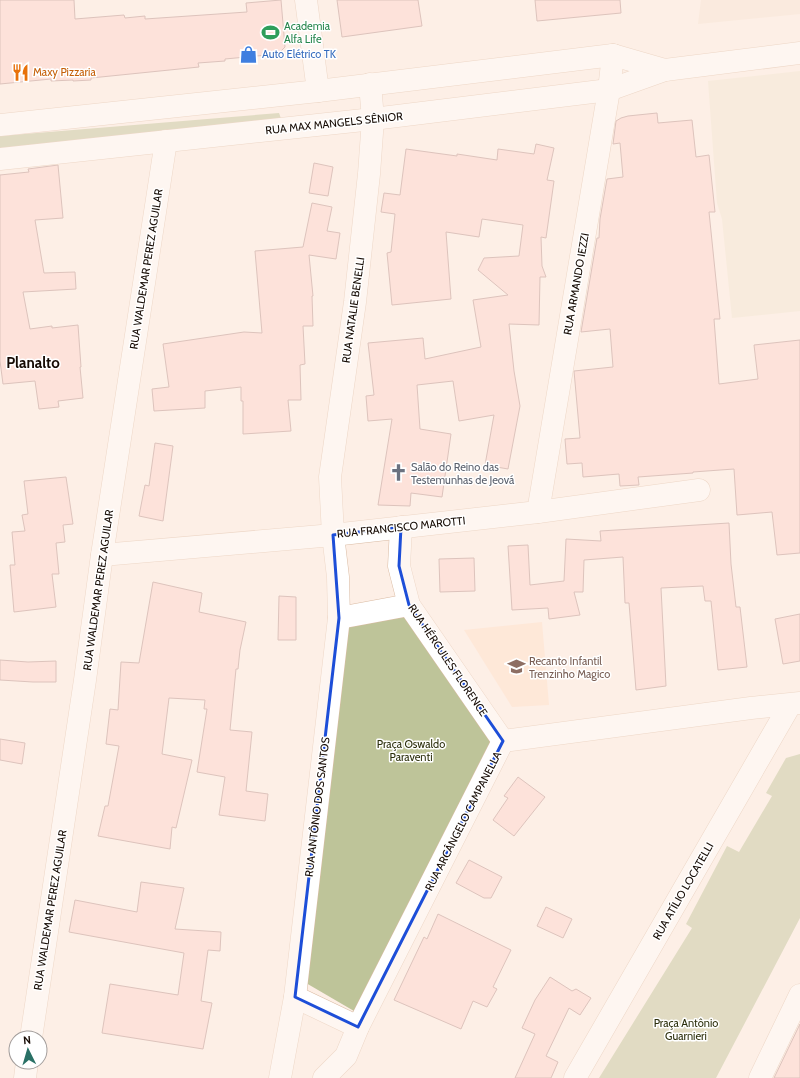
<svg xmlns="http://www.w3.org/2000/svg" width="800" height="1078" font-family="Cabin,sans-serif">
	<rect width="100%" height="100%" fill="#fdefe6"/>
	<polygon fill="#f7e5d4" points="701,0 800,0 800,14 698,24"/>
	<polygon fill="#f1e7d2" points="800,71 800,311 732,318 722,219 717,203 708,81"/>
	<polygon fill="#ffdfc8" points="542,622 549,705 512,707 464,630"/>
	<g fill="#bec499">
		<polygon points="279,113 283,124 0,148 0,136"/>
		<polygon points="349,616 404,616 503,741 354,1011 306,983"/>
		<polygon points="800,754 800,918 716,1078 599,1078 692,928 686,924 727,846 739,852 772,796 766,793 786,758"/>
	</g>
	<g fill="#fcd2cd" stroke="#b68f8a">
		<polygon points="0,0 74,0 75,19 124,15 125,18 145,16 145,19 247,12 246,3 281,0 285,47 278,54 225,59 225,61 198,63 199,67 91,78 91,80 73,81 73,80 51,81 51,79 0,84"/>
		<polygon points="337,0 418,0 422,26 342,37"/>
		<polygon points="535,0 620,0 621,13 537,21"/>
		<polygon points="657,113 658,123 692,120 696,157 709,155 715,212 709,212 720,319 714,319 719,384 758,379 754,345 800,340 800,553 777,555 772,512 737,515 734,469 693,472 693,473 638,477 639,485 620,486 619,474 583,477 582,463 567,464 565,439 580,438 574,371 613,367 610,329 581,332 597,238 599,238 600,219 607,179 623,177 620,143 613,144 616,121 621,118 628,116"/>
		<polygon points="536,144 554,148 547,180 554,181 546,238 541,237 542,266 546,277 540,277 539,325 509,324 514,371 520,406 508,469 485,465 494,415 459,421 453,381 417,385 420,429 451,434 442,497 411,493 410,506 378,505 392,419 368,421 366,396 374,395 368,343 423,338 425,359 481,347 473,300 508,295 478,270 484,258 519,256 523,225 482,219 479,237 446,232 451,299 392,305 387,253 391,252 395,214 381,212 384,193 400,195 406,149 457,156 457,154 497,160 498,149 534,154"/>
		<polygon points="314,163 333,167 328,196 309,193"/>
		<polygon points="58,165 63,218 35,220 44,273 75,272 76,289 23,292 30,329 52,326 52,328 78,325 81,367 80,367 83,398 58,401 59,407 39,409 35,381 3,384 0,361 0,175 29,172 28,169"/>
		<polygon points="312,203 332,207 327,231 340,233 336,259 309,255 313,296 312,296 313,326 303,326 305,364 300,365 301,400 288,400 291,431 243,434 243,401 241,401 241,387 205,391 205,408 154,411 152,389 169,387 163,344 244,332 262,333 255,251 303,247"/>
		<polygon points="155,443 173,446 163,521 139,516 145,485 149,486"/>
		<polygon points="66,477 73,524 63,525 65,542 56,543 59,574 52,574 56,607 14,612 10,565 15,565 12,532 25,531 22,515 28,514 24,481"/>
		<polygon points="729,523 731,564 736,607 740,607 747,667 718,670 711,601 705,601 703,586 661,588 666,686 636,690 629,603 625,603 623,557 584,560 583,592 574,592 580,615 549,619 548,608 512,610 508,546 528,545 530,585 564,581 566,539 601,541 600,531"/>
		<polygon points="474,558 475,591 440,592 439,559"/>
		<polygon points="153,582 202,593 199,612 246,622 240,650 238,669 236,669 230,730 252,732 246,791 268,794 265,821 219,815 225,777 197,772 207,709 204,709 205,700 169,698 162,754 192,760 176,828 172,827 170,849 98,836 105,806 108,806 119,746 106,744 110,709 118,710 121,662 139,663"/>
		<polygon points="279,596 296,597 296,640 278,640"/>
		<polygon points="800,614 800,661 783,664 775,619"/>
		<polygon points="0,660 28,662 56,661 56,682 33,682 0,680"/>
		<polygon points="0,739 25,743 22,764 0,760"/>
		<polygon points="518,777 545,797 514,836 493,820 508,798 504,796"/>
		<polygon points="469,860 502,877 491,898 484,898 456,883"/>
		<polygon points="141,882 184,888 175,929 221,932 220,951 208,950 201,1001 212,1003 203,1049 102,1033 110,984 178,995 184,953 69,932 75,900 137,912"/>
		<polygon points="546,907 572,919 563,938 537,926"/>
		<polygon points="438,914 511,950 493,987 497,989 487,1007 473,1001 461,1029 394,1000 424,937 427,939"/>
		<polygon points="550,977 572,991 576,989 591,998 580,1015 569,1008 546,1056 558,1062 551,1078 515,1078 535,1034 522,1028 535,1000"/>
		<polygon points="800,1024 800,1078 774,1078"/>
	</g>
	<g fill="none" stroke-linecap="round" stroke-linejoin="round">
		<defs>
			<g id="minor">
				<polyline points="306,0 318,91"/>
				<polyline points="0,125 318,91 613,55 665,70"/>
				<polyline points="0,159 373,119 609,90 665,70 800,53"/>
				<polyline points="538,512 609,90 613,55"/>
				<polyline points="401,527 399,566 409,605 503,741"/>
				<polyline points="102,555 333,535 538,512 699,490"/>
				<polyline points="339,618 409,605"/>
				<polyline points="503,741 751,708 800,703"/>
				<polyline points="295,997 358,1027"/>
				<polyline points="31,1038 85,680 102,555 166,141"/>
				<polyline points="25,1078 27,1062"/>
				<polyline points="280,1078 295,997 339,618 338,577 333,535 330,477 355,302 369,174 373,119 370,84"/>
				<polyline points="324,1078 346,1056 358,1027 503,741"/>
				<polyline points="575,1078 790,705"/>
				<polyline points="760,1078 800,995"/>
			</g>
		</defs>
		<use href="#minor" stroke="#dabba3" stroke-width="23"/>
		<use href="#minor" stroke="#fff" stroke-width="22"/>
	</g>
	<path d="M0 0H800V1078H0ZM401 527 399 566 409 605 503 741 358 1027 295 997 339 618 333 535Z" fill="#fdefe6" fill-opacity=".55" fill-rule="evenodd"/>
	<path fill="none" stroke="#1d4ed8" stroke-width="3" stroke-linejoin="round" d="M401 527 399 566 409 605 503 741 358 1027 295 997 339 618 333 535Z"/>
	<defs>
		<symbol id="stadium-bare" viewBox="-9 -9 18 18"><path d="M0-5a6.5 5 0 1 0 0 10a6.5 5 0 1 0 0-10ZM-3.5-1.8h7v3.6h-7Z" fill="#2e9e5b" stroke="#fff" stroke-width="2.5" paint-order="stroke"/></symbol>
		<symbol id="shop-bare" viewBox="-9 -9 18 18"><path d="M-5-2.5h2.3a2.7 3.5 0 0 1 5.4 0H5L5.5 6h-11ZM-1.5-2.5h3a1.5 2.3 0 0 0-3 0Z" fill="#3f7fe0" stroke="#fff" stroke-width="2.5" paint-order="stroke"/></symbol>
		<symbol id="restaurant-bare" viewBox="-9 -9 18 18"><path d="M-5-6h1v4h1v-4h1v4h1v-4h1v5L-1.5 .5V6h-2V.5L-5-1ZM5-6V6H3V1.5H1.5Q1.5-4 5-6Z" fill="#e8710a" stroke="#fff" stroke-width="2.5" paint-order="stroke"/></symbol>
		<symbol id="church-bare" viewBox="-9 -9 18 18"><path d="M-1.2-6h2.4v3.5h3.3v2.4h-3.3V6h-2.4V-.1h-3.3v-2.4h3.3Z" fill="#6b7280" stroke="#fff" stroke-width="2.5" paint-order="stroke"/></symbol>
		<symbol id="school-bare" viewBox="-9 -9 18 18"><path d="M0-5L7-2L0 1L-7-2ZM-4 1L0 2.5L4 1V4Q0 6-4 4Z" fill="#8d6e63" stroke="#fff" stroke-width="2.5" paint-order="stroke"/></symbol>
	</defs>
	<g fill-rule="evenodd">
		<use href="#stadium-bare" x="258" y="20" width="25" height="25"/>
		<use href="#shop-bare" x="236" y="42" width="25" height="25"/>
		<use href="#restaurant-bare" x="8" y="60" width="25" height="25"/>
		<use href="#church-bare" x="386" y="460" width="25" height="25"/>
		<use href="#school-bare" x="504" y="654" width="25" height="25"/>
	</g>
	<g text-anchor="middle" stroke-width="3" stroke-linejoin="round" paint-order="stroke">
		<g font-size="11" fill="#27864d" stroke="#fff" text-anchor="start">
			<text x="284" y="30">Academia<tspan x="284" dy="13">Alfa Life</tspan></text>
		</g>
		<g font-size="11" fill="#366cbe" stroke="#fff" text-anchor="start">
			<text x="262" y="58">Auto Elétrico TK</text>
		</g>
		<g font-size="11" fill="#c56008" stroke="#fff" text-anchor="start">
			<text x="33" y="76">Maxy Pizzaria</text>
		</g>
		<g font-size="11" fill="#160b04" stroke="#fff">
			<text transform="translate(334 123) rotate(-6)" y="4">RUA MAX MANGELS SÊNIOR</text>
			<text transform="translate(146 269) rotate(-81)" y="4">RUA WALDEMAR PEREZ AGUILAR</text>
			<text transform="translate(576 284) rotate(-80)" y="4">RUA ARMANDO IEZZI</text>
			<text transform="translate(353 310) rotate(-82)" y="4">RUA NATALIE BENELLI</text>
			<text transform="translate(401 527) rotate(-6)" y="4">RUA FRANCISCO MAROTTI</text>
			<text transform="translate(98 590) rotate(-82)" y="4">RUA WALDEMAR PEREZ AGUILAR</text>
			<text transform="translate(448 660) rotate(56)" y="4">RUA HÉRCULES FLORENCE</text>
			<text transform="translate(317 807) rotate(-83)" y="4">RUA ANTÔNIO DOS SANTOS</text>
			<text transform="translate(463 821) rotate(-63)" y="4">RUA ARCÂNGELO CAMPANELLA</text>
			<text transform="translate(683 891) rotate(-60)" y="4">RUA ATÍLIO LOCATELLI</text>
			<text transform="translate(50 910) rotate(-81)" y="4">RUA WALDEMAR PEREZ AGUILAR</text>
		</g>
		<g font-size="11" fill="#5b616d" stroke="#fff" text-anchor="start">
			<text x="411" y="471">Salão do Reino das<tspan x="411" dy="13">Testemunhas de Jeová</tspan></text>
		</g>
		<g font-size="11" fill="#785e54" stroke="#fff" text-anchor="start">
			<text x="529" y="665">Recanto Infantil<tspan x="529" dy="13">Trenzinho Magico</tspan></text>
		</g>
		<g font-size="11" fill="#2b2e0b" stroke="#fff">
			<text x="411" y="748">Praça Oswaldo<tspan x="411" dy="13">Paraventi</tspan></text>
			<text x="686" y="1027">Praça Antônio<tspan x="686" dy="13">Guarnieri</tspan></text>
		</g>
		<g font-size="15" font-weight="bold" fill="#160b04" stroke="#fff">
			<text x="33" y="368">Planalto</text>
		</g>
	</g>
	<g transform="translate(28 1050) rotate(355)"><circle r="19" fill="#ffffff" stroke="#a29d9b"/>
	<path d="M0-3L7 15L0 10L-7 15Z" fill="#297065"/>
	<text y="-6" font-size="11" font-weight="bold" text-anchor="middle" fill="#160b04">N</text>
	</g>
</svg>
